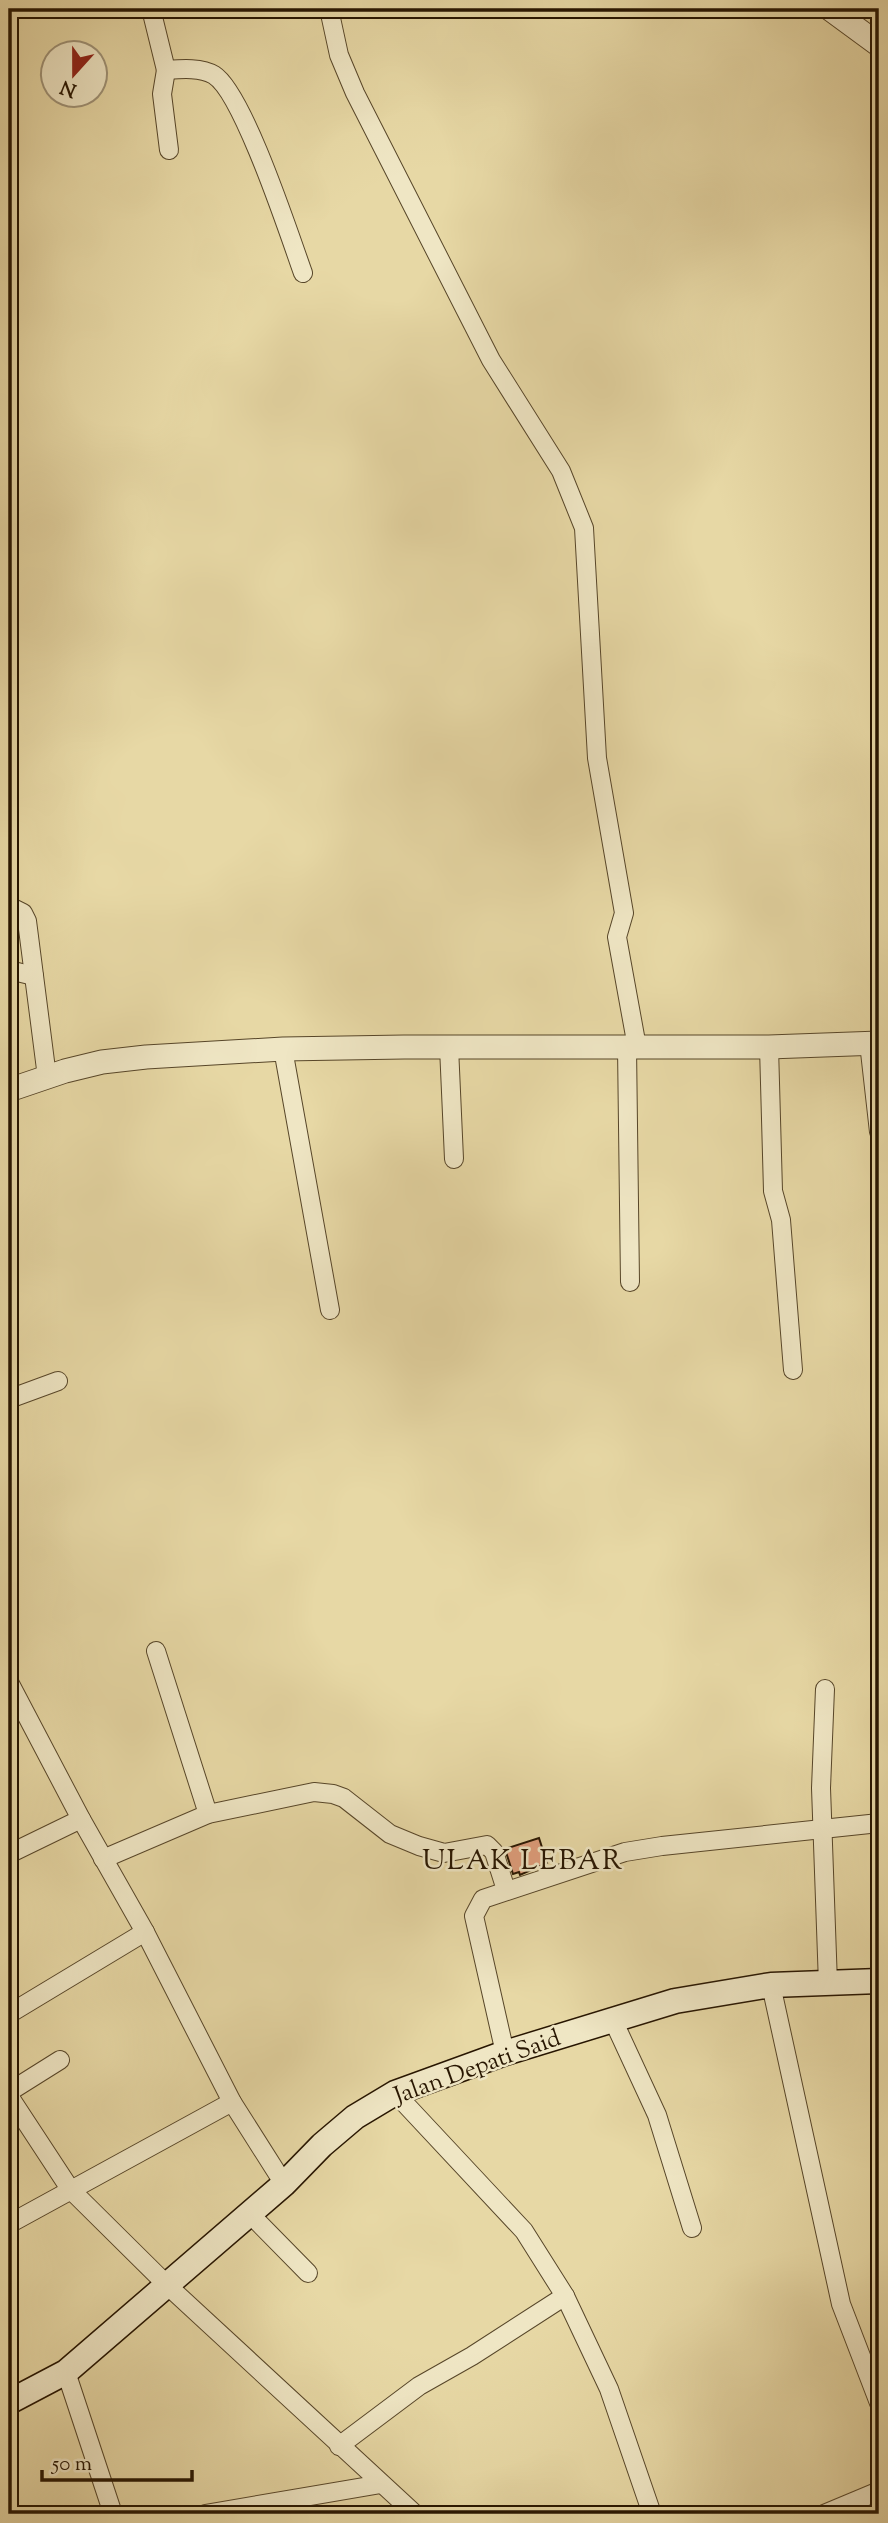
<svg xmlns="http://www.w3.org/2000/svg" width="888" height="2523" font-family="'Sorts Mill Goudy',serif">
	<rect width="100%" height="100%" fill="#e7d8a5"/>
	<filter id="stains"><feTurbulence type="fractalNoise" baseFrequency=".00286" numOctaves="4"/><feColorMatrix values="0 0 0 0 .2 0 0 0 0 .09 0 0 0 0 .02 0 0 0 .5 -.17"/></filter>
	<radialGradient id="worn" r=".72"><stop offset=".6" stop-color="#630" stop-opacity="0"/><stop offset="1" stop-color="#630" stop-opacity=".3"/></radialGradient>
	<polygon fill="#e09e7c" stroke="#271500" stroke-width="2" points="539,1838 547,1863 520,1875 519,1872 513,1874 505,1849"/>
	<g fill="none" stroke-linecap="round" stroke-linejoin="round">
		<defs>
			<g id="minor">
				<path d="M151 9 166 70C180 69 201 67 214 75 243 93 289 234 303 273"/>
				<polyline points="329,9 339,55 355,93 491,360 561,471 584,528 597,758 624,913 617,937 637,1047"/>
				<polyline points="166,70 162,94 169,150"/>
				<polyline points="9,906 23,913 27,921 47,1077"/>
				<polyline points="9,970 34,976"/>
				<polyline points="869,1043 879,1132"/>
				<polyline points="449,1047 454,1159"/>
				<polyline points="627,1047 630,1282"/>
				<polyline points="769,1047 773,1191 781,1220 793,1370"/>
				<polyline points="283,1049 330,1310"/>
				<polyline points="9,1399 58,1381"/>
				<polyline points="156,1651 208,1814"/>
				<polyline points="9,1682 81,1819 145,1932 232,2102 284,2184"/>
				<polyline points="825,1689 821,1788 828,1984"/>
				<polyline points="9,1854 81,1819"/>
				<polyline points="103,1859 208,1814 314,1792 333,1794 344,1798 390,1834 419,1846 444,1853 487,1845 494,1852 506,1890"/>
				<polyline points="771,1985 841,2304 879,2403"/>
				<polyline points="9,2014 145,1932"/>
				<polyline points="613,2020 657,2115 692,2228"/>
				<polyline points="505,2053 474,1916 483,1899 625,1852 662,1846 879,1823"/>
				<polyline points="9,2092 60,2060"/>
				<polyline points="395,2093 524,2231 565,2296 609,2389 652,2514"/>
				<polyline points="9,2096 70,2189 168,2286 415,2514"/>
				<polyline points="250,2214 308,2273"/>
				<polyline points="9,2224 232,2102"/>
				<polyline points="66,2372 113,2514"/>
				<polyline points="339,2446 419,2386 472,2356 565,2296"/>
				<polyline points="205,2514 381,2484"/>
				<polyline points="824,2514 879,2491"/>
			</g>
			<g id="tertiary">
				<polyline points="830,9 879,45"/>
				<polyline points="9,1090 65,1071 102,1062 146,1057 283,1049 404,1047 769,1047 879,1043"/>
			</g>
			<polyline id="secondary" points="9,2402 66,2372 284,2184 322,2145 355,2117 395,2093 505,2053 675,2001 771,1985 879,1981"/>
		</defs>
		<use href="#minor" stroke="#574629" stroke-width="20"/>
		<use href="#tertiary" stroke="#574629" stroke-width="25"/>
		<use href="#secondary" stroke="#271500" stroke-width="27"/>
		<use href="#minor" stroke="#efe6c4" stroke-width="18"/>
		<use href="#tertiary" stroke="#efe6c4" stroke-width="23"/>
		<use href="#secondary" stroke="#efe6c4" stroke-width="24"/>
	</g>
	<g text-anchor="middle" stroke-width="5" stroke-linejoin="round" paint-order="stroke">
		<g font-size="24" fill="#271500" stroke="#efe6c4">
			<text transform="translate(477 2066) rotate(-20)" y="8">Jalan Depati Said</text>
		</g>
		<g font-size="28" letter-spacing="2" fill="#271500" stroke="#efe6c4">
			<text x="523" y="1869">ULAK LEBAR</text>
		</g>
	</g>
	<rect width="888" height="2523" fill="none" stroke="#e7d8a5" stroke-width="35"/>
	<rect x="10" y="10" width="867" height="2502" fill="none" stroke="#271500" stroke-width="3.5"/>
	<rect x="18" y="18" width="853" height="2488" fill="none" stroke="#271500" stroke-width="2"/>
	<g transform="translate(74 74) rotate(201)"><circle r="33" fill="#efe6c4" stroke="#9f9276" stroke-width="2"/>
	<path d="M0-5L12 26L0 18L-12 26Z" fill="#8f2418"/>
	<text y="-10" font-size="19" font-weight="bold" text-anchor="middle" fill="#271500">N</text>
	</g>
	<path d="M42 2470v10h150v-10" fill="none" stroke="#271500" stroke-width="3.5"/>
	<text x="52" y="2470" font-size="21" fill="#271500" stroke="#efe6c4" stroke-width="5" paint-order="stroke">50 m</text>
	<rect width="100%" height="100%" filter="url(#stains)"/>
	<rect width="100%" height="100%" fill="url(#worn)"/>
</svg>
